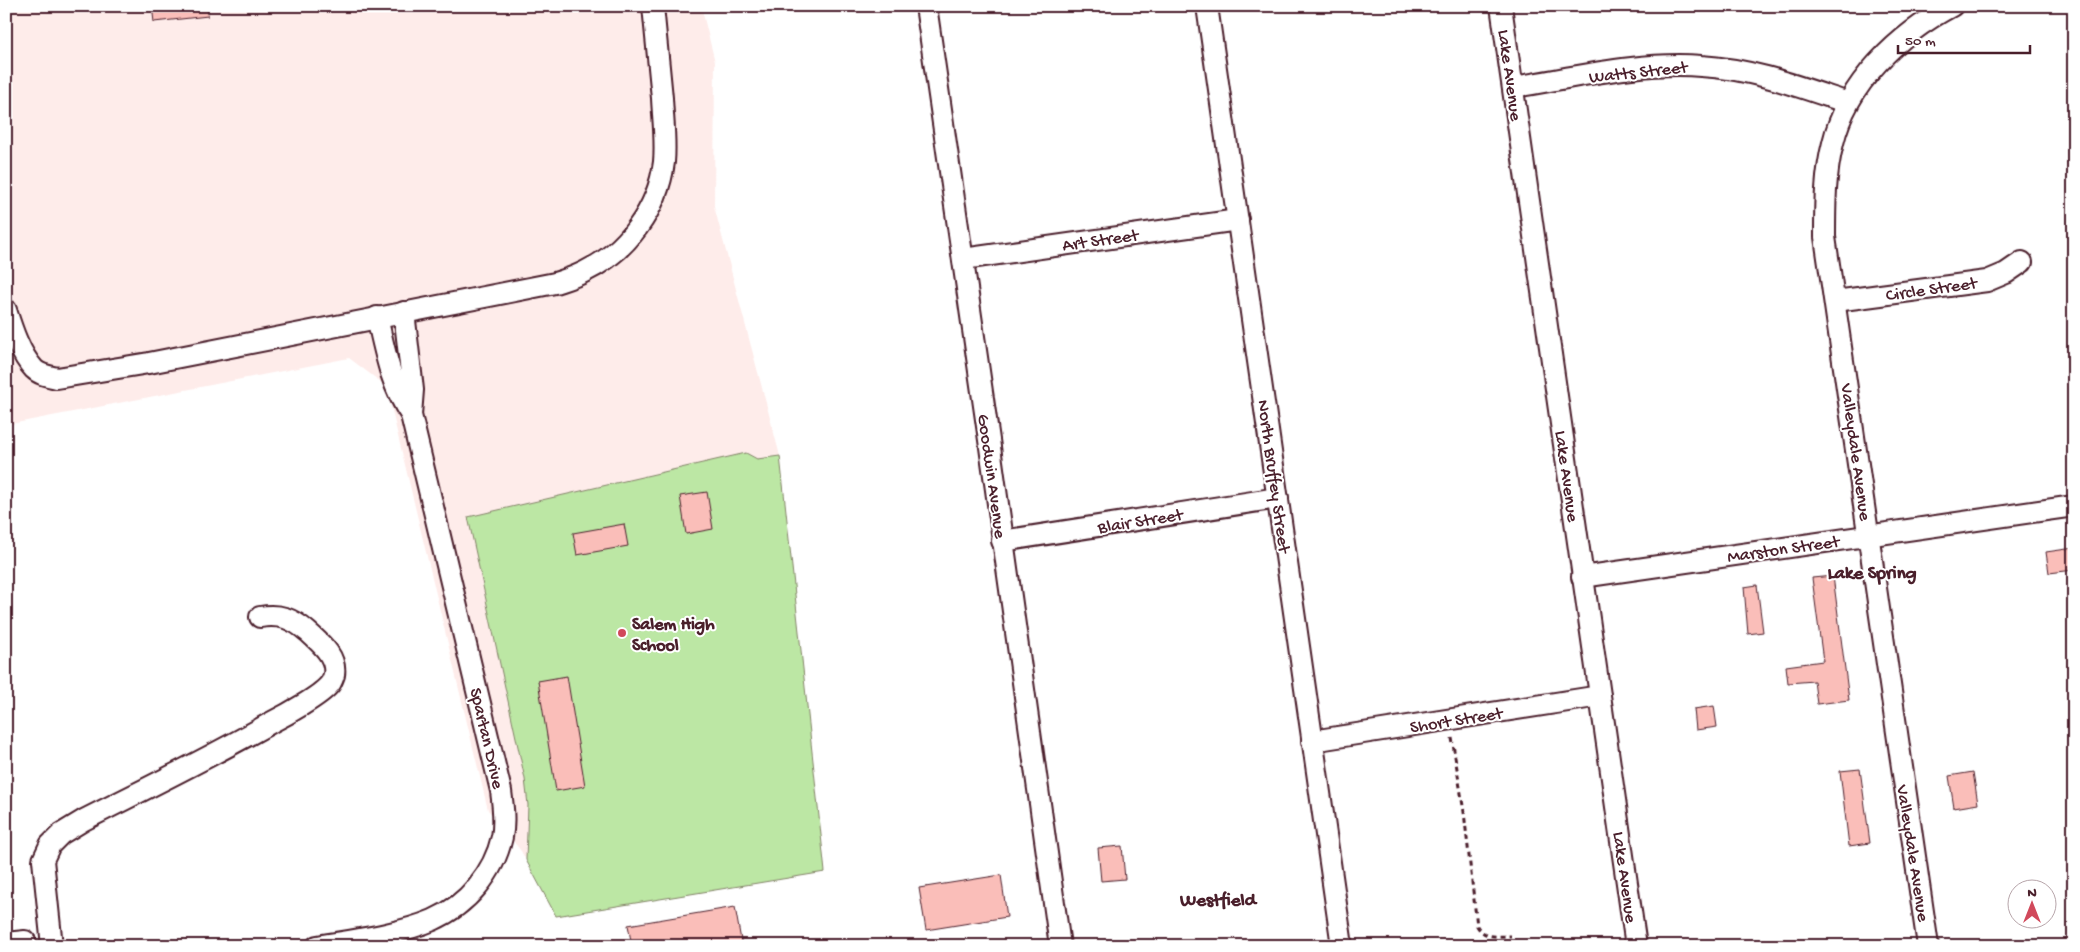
<svg xmlns="http://www.w3.org/2000/svg" width="2080" height="952" font-family="'Gochi Hand',sans-serif">
	<rect width="100%" height="100%" fill="#fff"/>
	<filter id="ink" filterUnits="userSpaceOnUse"><feTurbulence type="fractalNoise" baseFrequency=".02" numOctaves="2"/><feDisplacementMap in="SourceGraphic" scale="10" xChannelSelector="R" yChannelSelector="G"/><feConvolveMatrix kernelMatrix="1 2 1 2 8 2 1 2 1" color-interpolation-filters="sRGB"/></filter>
	<g filter="url(#ink)">
		<polygon fill="#feecea" points="6,6 701,6 715,62 714,206 780,456 825,872 556,916 521,851 488,810 386,386 349,358 6,425"/>
		<polygon fill="#bce7a4" stroke="#838368" points="746,453 757,459 780,456 825,872 556,916 526,860 528,805 525,779 468,517"/>
		<g fill="#fabeb9" stroke="#4a1f2b">
			<polygon points="152,6 207,6 208,16 154,22"/>
			<polygon points="707,492 713,529 686,534 680,496"/>
			<polygon points="624,524 628,546 577,555 573,533"/>
			<polygon points="2074,548 2074,570 2049,573 2046,552"/>
			<polygon points="1833,576 1849,700 1817,704 1814,681 1788,683 1786,666 1823,661 1812,578"/>
			<polygon points="1757,585 1763,632 1748,634 1744,587"/>
			<polygon points="567,676 585,786 556,791 538,681"/>
			<polygon points="1714,706 1717,727 1696,730 1694,709"/>
			<polygon points="1860,769 1870,843 1849,846 1840,771"/>
			<polygon points="1973,772 1978,804 1954,808 1949,776"/>
			<polygon points="1122,846 1125,879 1101,881 1098,848"/>
			<polygon points="1001,875 1007,917 926,930 919,888"/>
			<polygon points="735,907 742,946 632,946 628,925"/>
		</g>
		<g fill="none" stroke-linecap="round" stroke-linejoin="round">
			<defs>
				<g id="minor">
					<polyline points="926,6 989,440 1060,946"/>
					<polyline points="1207,6 1342,946"/>
					<polyline points="1501,6 1636,946"/>
					<path d="M1513 87C1572 78 1642 61 1701 66 1753 69 1800 87 1848 103"/>
					<polyline points="963,259 1238,220"/>
					<polyline points="1835,301 1987,281 2006,273 2022,262"/>
					<path d="M6 310C12 329 20 354 34 369 40 375 49 376 57 378L149 363 555 283C564 280 575 277 584 272 626 252 658 210 664 162 666 141 663 119 662 98 659 67 656 37 653 6"/>
					<path d="M377 317C385 352 391 386 411 415"/>
					<polyline points="1002,541 1278,498"/>
					<polyline points="1582,577 2074,506"/>
					<polyline points="1312,741 1600,696"/>
					<polyline points="6,943 25,941"/>
					<path d="M52 946 43 860 50 845 61 834 84 820C147 788 211 757 272 722 286 715 320 696 329 685 331 683 333 678 334 675 337 656 320 643 308 632 292 618 280 614 260 617"/>
					<path d="M317 946C353 940 400 934 433 920 467 905 494 873 502 837 505 822 503 806 501 791L411 415 413 390 404 312"/>
					<path d="M1928 946 1825 237C1825 205 1825 174 1833 143 1847 83 1899 34 1952 6"/>
				</g>
			</defs>
			<use href="#minor" stroke="#4a1f2b" stroke-width="24"/>
			<path stroke="#4a1f2b" stroke-width="3" stroke-dasharray="5 4" stroke-linecap="butt" d="M1452 738 1464 812 1477 926C1485 939 1497 936 1511 936"/>
			<use href="#minor" stroke="#fff" stroke-width="20"/>
		</g>
	</g>
	<circle fill="#d1495b" stroke="#fff" stroke-width="2" cx="622" cy="633" r="5"/>
	<g text-anchor="middle" stroke-width="4" stroke-linejoin="round" paint-order="stroke">
		<g font-size="18" fill="#4a1f2b" stroke="#fff">
			<text transform="translate(1638 71) rotate(-6)" y="6">Watts Street</text>
			<text transform="translate(1511 75) rotate(82)" y="6">Lake Avenue</text>
			<text transform="translate(1100 239) rotate(-8)" y="6">Art Street</text>
			<text transform="translate(1931 288) rotate(-8)" y="6">Circle Street</text>
			<text transform="translate(1857 452) rotate(82)" y="6">Valleydale Avenue</text>
			<text transform="translate(993 476) rotate(82)" y="6">Goodwin Avenue</text>
			<text transform="translate(1275 476) rotate(82)" y="6">North Bruffey Street</text>
			<text transform="translate(1568 476) rotate(82)" y="6">Lake Avenue</text>
			<text transform="translate(1140 520) rotate(-9)" y="6">Blair Street</text>
			<text transform="translate(1783 548) rotate(-8)" y="6">Marston Street</text>
			<text transform="translate(1456 719) rotate(-9)" y="6">Short Street</text>
			<text transform="translate(488 738) rotate(77)" y="6">Spartan Drive</text>
			<text transform="translate(1914 853) rotate(81)" y="6">Valleydale Avenue</text>
			<text transform="translate(1626 877) rotate(82)" y="6">Lake Avenue</text>
		</g>
		<g font-size="18" font-weight="bold" fill="#4a1f2b" stroke="#fff" text-anchor="start">
			<text x="632" y="629">Salem High<tspan x="632" dy="21">School</tspan></text>
		</g>
		<g font-size="19" font-weight="bold" fill="#4a1f2b" stroke="#fff">
			<text x="1872" y="578">Lake Spring</text>
			<text x="1218" y="905">Westfield</text>
		</g>
	</g>
	<rect width="2080" height="952" fill="none" stroke="#fff" stroke-width="25"/>
	<rect x="12" y="12" width="2055" height="927" fill="none" stroke="#4a1f2b" stroke-width="2" filter="url(#ink)"/>
	<g transform="translate(2032 904)"><circle r="24" fill="#ffffff" stroke="#b7a5aa"/>
	<path d="M0-4L9 19L0 12L-9 19Z" fill="#d1495b"/>
	<text y="-8" font-size="14" font-weight="bold" text-anchor="middle" fill="#4a1f2b">N</text>
	</g>
	<path d="M1898 45v8h132v-8" fill="none" stroke="#4a1f2b" stroke-width="2.5"/>
	<text x="1905" y="45" font-size="15" fill="#4a1f2b" stroke="#ffffff" stroke-width="4" paint-order="stroke">50 m</text>
</svg>
